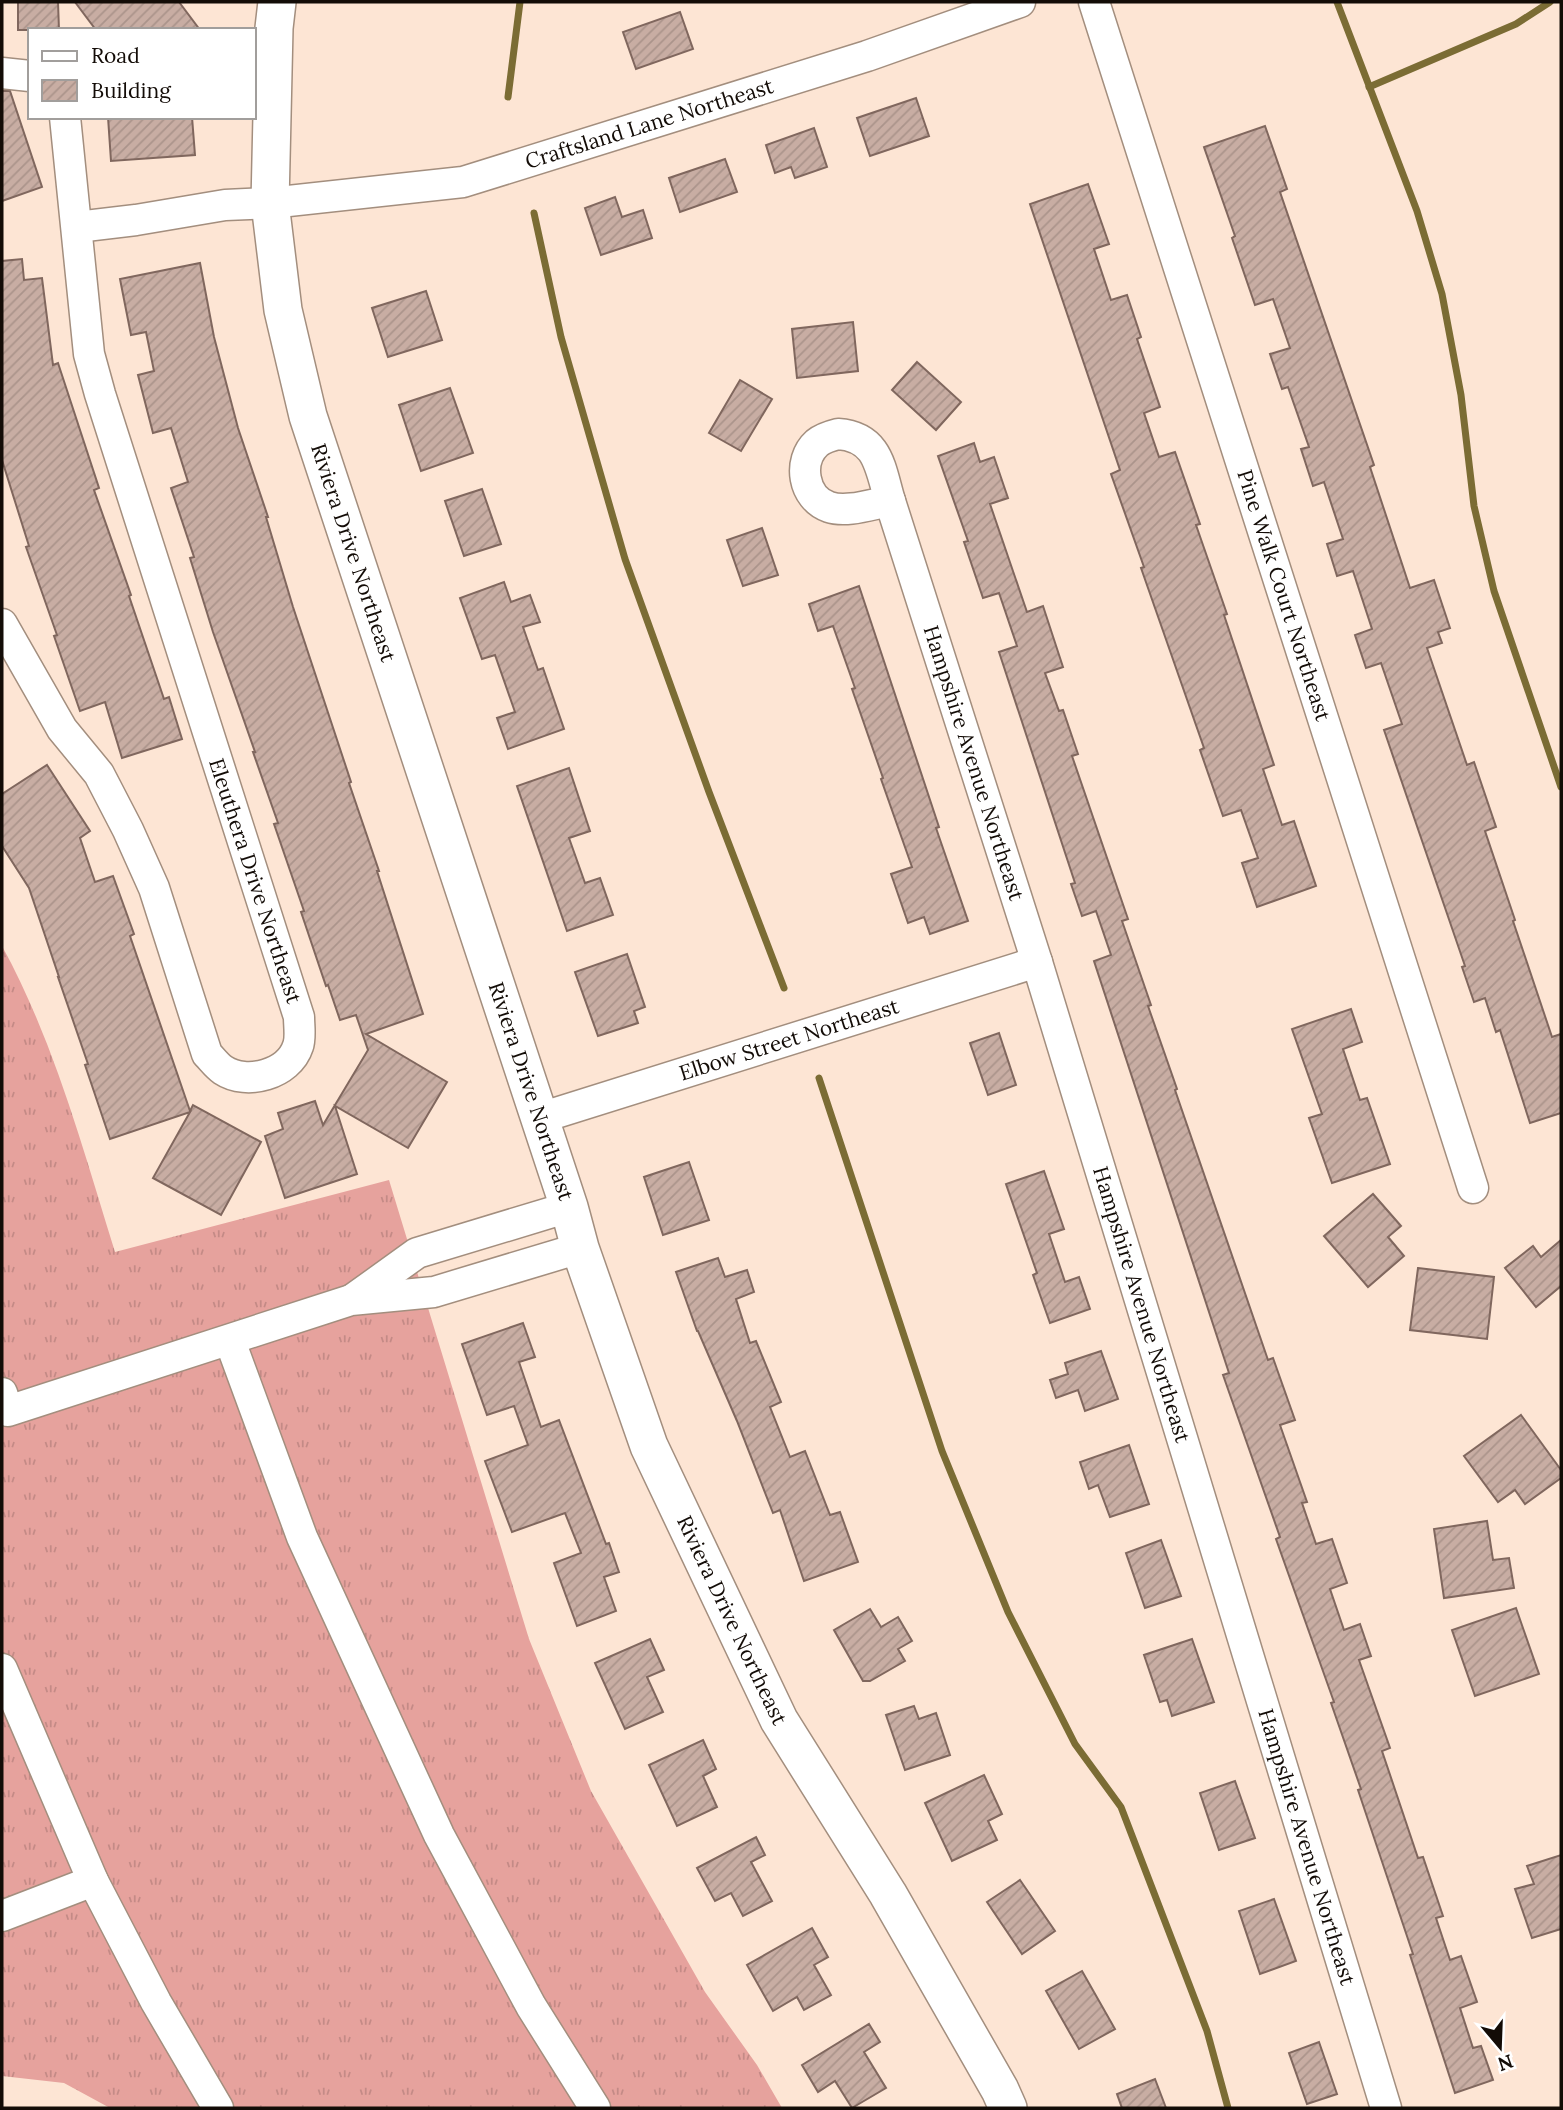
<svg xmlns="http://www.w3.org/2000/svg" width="1563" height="2110" font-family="Lora,serif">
	<defs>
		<pattern id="grass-tufts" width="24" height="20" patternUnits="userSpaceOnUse" patternTransform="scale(1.75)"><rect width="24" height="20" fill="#e6a29d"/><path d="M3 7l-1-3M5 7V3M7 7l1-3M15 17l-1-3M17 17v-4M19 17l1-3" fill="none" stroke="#c48a86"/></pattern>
		<pattern id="building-hatch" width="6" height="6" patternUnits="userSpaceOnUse" patternTransform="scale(1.75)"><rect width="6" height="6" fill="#c8ada3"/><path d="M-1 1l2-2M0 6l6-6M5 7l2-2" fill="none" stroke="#ab948b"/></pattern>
	</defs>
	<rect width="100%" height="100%" fill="#fde5d4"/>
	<path fill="url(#grass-tufts)" d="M2 946C54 1041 83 1149 115 1252L389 1180 529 1639 591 1791 705 1992 757 2065 782 2108H110L64 2083 2 2076Z"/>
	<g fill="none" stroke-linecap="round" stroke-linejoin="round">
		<g stroke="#7b6c34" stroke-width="7">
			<polyline points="1337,2 1417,211 1442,294 1461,395 1474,506 1494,591 1561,787"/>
			<polyline points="1369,87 1516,24 1550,2"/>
			<polyline points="508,97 520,2"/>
			<polyline points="534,213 561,337 625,559 709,792 784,988"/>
			<polyline points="819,1078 942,1451 1008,1612 1075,1744 1121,1807 1207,2031 1228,2108"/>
		</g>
	</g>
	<g fill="url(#building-hatch)" stroke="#80675e" stroke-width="2">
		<polygon points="18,2 58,2 59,30 18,30"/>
		<polygon points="75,2 179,2 200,30 96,30"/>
		<polygon points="680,12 693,49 636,69 623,32"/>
		<polygon points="2,91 10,91 42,187 2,201"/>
		<polygon points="916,98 929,136 870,156 857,118"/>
		<polygon points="108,117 192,117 195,155 111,161"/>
		<polygon points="1265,126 1287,189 1280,192 1374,465 1370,467 1410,588 1434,580 1450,628 1438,632 1442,643 1427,648 1467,765 1474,762 1496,827 1485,831 1515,920 1513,921 1552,1037 1561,1034 1561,1113 1530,1123 1500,1030 1496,1032 1485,998 1474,1002 1462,967 1465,966 1384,730 1402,724 1381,663 1366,668 1355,635 1372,629 1353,571 1337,576 1327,544 1343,539 1324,482 1313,486 1301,449 1309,447 1288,387 1282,389 1270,354 1290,348 1273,299 1255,305 1232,238 1235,236 1204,147"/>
		<polygon points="814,128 827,167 795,178 791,167 775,173 766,145"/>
		<polygon points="725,159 737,192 680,212 669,178"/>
		<polygon points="1088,184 1109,244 1094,249 1111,300 1127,295 1141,337 1137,339 1160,407 1144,413 1159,457 1175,452 1200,524 1196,525 1227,614 1224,615 1274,765 1263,769 1282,825 1294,821 1316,886 1257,907 1242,863 1258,858 1241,810 1223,816 1200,750 1204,748 1141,568 1144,567 1111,474 1120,470 1030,204"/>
		<polygon points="615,197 622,217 643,210 652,238 601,255 585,208"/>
		<polygon points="22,259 24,280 42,278 53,365 58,363 99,488 94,490 131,595 129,596 164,699 169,697 182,739 122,758 105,702 80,711 54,636 57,635 26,547 29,546 2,460 2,261"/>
		<polygon points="200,263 214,337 238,428 268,517 266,517 293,607 351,782 349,783 379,871 377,871 423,1014 366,1034 447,1082 408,1148 335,1106 357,1174 285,1198 265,1136 283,1129 278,1113 315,1101 323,1125 368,1050 356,1015 340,1020 328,985 326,986 301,912 304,911 274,824 278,823 253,752 255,752 213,632 190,558 194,557 171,488 188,482 171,428 153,433 138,375 154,371 146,332 131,335 120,279"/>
		<polygon points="426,291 442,340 388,357 372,308"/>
		<polygon points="853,322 858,371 797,378 792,329"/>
		<polygon points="917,362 961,402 936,430 892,390"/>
		<polygon points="740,380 772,399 741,451 709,433"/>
		<polygon points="450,388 473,453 421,471 399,405"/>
		<polygon points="974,443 980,462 994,457 1008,498 990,504 1027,612 1043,606 1063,667 1045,673 1059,711 1063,710 1078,754 1072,756 1128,919 1122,921 1151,1005 1148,1006 1177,1089 1175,1090 1268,1360 1273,1358 1295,1420 1280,1425 1307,1502 1302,1503 1316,1544 1332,1539 1347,1583 1330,1589 1344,1630 1360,1624 1371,1656 1359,1660 1390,1748 1382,1751 1418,1858 1423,1857 1443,1916 1436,1918 1450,1960 1461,1956 1477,2002 1460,2008 1473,2048 1481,2046 1493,2080 1455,2093 1410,1955 1413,1954 1358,1790 1361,1789 1331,1703 1334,1702 1276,1539 1280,1537 1223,1375 1229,1373 1094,961 1111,955 1096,911 1082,916 1071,884 1075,883 999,652 1017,646 999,593 983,598 964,542 968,541 938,456"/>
		<polygon points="482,489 501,544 464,556 445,501"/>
		<polygon points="762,528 778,575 743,586 727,540"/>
		<polygon points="504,582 511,602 530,595 540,622 523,627 538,670 543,668 564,729 508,749 497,718 515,712 495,655 482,659 460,598"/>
		<polygon points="859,586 939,827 936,828 968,921 930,934 924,917 908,923 891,874 912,867 881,779 883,778 852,689 855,688 833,626 818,631 809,604"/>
		<polygon points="47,765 90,831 80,838 95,882 113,876 134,934 130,936 190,1111 193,1105 261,1142 221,1215 153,1178 190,1112 110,1139 85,1065 88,1064 58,977 59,977 29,888 2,846 2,794"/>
		<polygon points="569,768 590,831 569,838 585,883 600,878 613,915 567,931 517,786"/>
		<polygon points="627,954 645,1007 634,1011 638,1023 598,1036 575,972"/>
		<polygon points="1351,1009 1362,1042 1343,1049 1360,1100 1367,1098 1390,1164 1332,1183 1309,1118 1322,1114 1292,1029"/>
		<polygon points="999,1033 1016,1085 988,1095 970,1043"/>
		<polygon points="689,1162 709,1220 663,1235 644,1177"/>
		<polygon points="1044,1171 1064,1229 1049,1234 1065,1282 1079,1277 1090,1309 1050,1323 1033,1275 1037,1273 1006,1184"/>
		<polygon points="1373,1194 1401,1226 1388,1237 1404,1256 1368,1287 1324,1236"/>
		<polygon points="1561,1240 1561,1286 1536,1307 1505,1268 1533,1246 1541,1257"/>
		<polygon points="718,1258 725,1277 747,1270 754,1292 736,1299 750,1343 756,1341 781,1402 770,1407 790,1457 805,1451 830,1515 840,1512 858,1562 804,1581 780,1510 773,1513 737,1421 698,1331 697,1331 676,1272"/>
		<polygon points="1418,1268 1494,1277 1487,1339 1410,1330"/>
		<polygon points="523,1323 535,1357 519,1362 541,1427 559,1420 606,1544 609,1543 619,1572 604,1577 616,1611 577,1626 554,1563 581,1553 565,1513 512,1532 485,1461 528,1445 514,1406 487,1415 462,1344"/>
		<polygon points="1101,1351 1118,1399 1085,1411 1078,1390 1056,1398 1050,1380 1068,1374 1065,1363"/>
		<polygon points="1521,1415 1561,1470 1561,1478 1525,1504 1515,1490 1498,1502 1464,1456"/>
		<polygon points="1129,1445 1149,1504 1110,1517 1098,1485 1089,1489 1080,1462"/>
		<polygon points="1487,1521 1493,1560 1509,1558 1514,1588 1444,1598 1434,1529"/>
		<polygon points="1161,1540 1181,1596 1145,1608 1126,1553"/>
		<polygon points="1516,1608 1539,1674 1475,1696 1452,1630"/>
		<polygon points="870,1609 881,1627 898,1617 912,1641 898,1649 905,1661 870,1681 863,1681 834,1630"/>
		<polygon points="650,1639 664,1670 647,1677 663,1712 625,1729 595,1663"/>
		<polygon points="1192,1639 1214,1702 1172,1716 1167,1700 1160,1702 1144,1655"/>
		<polygon points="914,1706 919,1719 936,1713 950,1755 905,1770 886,1715"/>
		<polygon points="703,1740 716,1769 703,1776 717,1807 677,1826 649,1765"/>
		<polygon points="984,1775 1002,1814 988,1821 997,1840 952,1861 925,1803"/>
		<polygon points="1235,1781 1255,1838 1219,1850 1200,1793"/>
		<polygon points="756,1837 765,1855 751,1862 772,1901 743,1916 731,1893 715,1901 697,1868"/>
		<polygon points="1561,1855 1561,1929 1532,1938 1515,1889 1534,1884 1527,1866"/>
		<polygon points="1020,1880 1055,1931 1022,1954 987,1902"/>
		<polygon points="1274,1899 1296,1961 1260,1974 1239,1911"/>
		<polygon points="812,1928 828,1957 814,1965 831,1995 804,2010 797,1997 773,2011 747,1965"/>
		<polygon points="1082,1971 1115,2029 1079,2049 1046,1991"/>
		<polygon points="869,2024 880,2042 864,2052 886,2088 852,2108 835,2081 818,2092 802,2065"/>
		<polygon points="1319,2042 1337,2094 1307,2104 1289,2053"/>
		<polygon points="1155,2079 1166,2108 1122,2108 1117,2094"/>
	</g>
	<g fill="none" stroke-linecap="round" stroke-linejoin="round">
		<defs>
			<g id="minor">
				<path id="s1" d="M1094 2 1473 1188"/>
				<polyline points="2,73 30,76"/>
				<path id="s2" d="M77 227 136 220 225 205 270 203 463 182 867 56 1020 2"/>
				<path d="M838 434C879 437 880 468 890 501 872 504 847 513 829 507 803 498 797 461 817 443 823 438 830 436 838 434Z"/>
				<path id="s3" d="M890 501 1037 962 1386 2108"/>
				<path d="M2 624 62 729 99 774 128 830 154 888 207 1054C212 1059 217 1066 223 1070 247 1086 289 1074 298 1046 301 1038 299 1026 299 1017L100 394 89 354 65 117"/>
				<path id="s4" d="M540 1118 1037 962"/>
				<polyline points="353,1299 417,1253 569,1207"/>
				<polyline points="230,1341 302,1537 439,1835 531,2006 595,2108"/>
				<polyline points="2,1393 8,1411 351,1300 434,1292 580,1248"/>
				<polyline points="2,1669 93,1881 156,2002 218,2108"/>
				<polyline points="2,1916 93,1881"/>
			</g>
			<g id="tertiary">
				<path id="s5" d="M277 2 274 28 270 203 283 310 308 416 569 1207 580 1248 649 1446 779 1720 888 1894 1000 2090 1008 2108"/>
			</g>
		</defs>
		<use href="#minor" stroke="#a38e7e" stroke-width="33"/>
		<use href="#tertiary" stroke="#a38e7e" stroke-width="40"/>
		<use href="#minor" stroke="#fff" stroke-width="30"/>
		<use href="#tertiary" stroke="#fff" stroke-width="37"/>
	</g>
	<g text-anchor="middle" stroke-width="5" stroke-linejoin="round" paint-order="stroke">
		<g font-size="21" fill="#130c07" stroke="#fff">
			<text dy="7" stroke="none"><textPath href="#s2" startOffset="584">Craftsland Lane Northeast</textPath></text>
			<text dy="7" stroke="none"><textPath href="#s5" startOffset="562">Riviera Drive Northeast</textPath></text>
			<text dy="7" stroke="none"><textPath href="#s1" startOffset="623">Pine Walk Court Northeast</textPath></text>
			<text dy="7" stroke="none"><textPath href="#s3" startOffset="275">Hampshire Avenue Northeast</textPath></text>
			<text transform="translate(255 881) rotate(72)" y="7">Eleuthera Drive Northeast</text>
			<text dy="7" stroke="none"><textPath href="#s4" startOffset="261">Elbow Street Northeast</textPath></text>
			<text dy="7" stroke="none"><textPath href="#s5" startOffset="1129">Riviera Drive Northeast</textPath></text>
			<text dy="7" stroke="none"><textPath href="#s3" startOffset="842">Hampshire Avenue Northeast</textPath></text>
			<text dy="7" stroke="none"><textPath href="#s5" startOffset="1696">Riviera Drive Northeast</textPath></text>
			<text dy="7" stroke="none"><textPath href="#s3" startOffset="1409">Hampshire Avenue Northeast</textPath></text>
		</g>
	</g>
	<rect width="1563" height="2110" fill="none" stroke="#130c07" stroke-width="7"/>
	<rect x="28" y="28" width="228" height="91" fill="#ffffff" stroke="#a19e9c" stroke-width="2"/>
	<rect x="42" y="51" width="35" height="10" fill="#ffffff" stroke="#a19e9c" stroke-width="2"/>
	<text x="91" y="63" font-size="21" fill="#130c07">Road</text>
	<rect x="42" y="80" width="35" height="21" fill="url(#building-hatch)" stroke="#a19e9c" stroke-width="2"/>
	<text x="91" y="98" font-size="21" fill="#130c07">Building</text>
	<g transform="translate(1500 2047) rotate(161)" stroke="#ffffff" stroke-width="5" paint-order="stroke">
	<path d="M0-5L12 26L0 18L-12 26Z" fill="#130c07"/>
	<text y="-10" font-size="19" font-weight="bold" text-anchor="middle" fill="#130c07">N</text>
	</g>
</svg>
